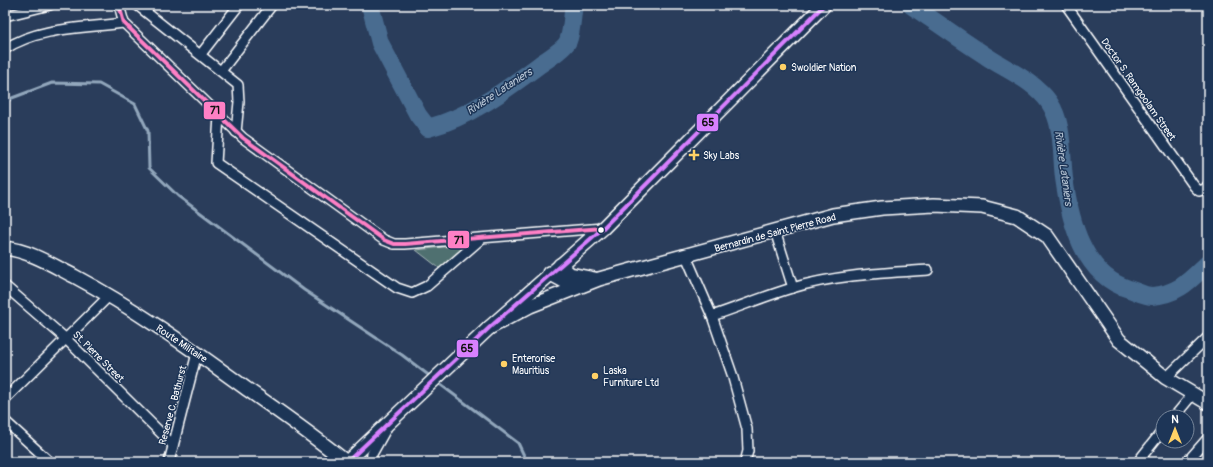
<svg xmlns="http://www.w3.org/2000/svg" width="1213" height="467" font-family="Pangolin,sans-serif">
	<rect width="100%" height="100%" fill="#2a3d5b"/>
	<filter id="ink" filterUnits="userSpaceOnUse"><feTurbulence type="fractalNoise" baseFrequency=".025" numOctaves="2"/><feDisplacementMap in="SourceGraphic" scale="8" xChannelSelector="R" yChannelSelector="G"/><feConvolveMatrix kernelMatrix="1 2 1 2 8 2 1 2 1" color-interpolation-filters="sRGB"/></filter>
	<g filter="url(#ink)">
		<polygon fill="#507070" stroke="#a8b8b8" points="462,245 467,246 443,271 416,250"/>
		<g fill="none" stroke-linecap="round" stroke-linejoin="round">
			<g stroke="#92a7bc" stroke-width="3">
				<polyline points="5,103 12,98 52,83 99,84 135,104 148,131 149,168 178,196 304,290 402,355 431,377"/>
				<polyline points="437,382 518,443 527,462"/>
			</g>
			<g stroke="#496c90" stroke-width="18">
				<path d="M370 5 380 43 418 115 428 128C470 117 507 89 542 63 548 59 565 48 568 41 572 31 572 16 574 5"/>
				<path d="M911 5C936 22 961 40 986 56 1008 71 1033 80 1049 102 1064 124 1061 154 1064 178 1070 221 1083 275 1129 289 1136 291 1145 296 1152 296 1179 294 1190 280 1208 263"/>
			</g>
			<defs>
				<g id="street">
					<polyline points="119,5 124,23 243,138 384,240 394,244 405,244 603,228"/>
					<polyline points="137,5 238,85 239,102 236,132"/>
					<polyline points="1066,5 1194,186 1199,191 1205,189 1208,185"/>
					<polyline points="5,16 50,5"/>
					<path d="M5 49C38 27 85 28 124 23"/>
					<polyline points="201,54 239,5"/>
					<polyline points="221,71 272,5"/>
					<polyline points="219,116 216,163 397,288 412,293 427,286 481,239"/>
					<polyline points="775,231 793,288"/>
					<polyline points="686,256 712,316 732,374 747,429 748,451 745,462"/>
					<polyline points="5,286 66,339 173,445"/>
					<path d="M712 316C739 307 765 296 792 288 836 275 882 273 928 270"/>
					<polyline points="1166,378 1208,337"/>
					<polyline points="5,399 110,295"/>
					<polyline points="1174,417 1193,394"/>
					<polyline points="5,421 50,462"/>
					<polyline points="1140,459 1163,430"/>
					<polyline points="169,462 197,353"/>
					<polyline points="371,462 372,454 386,429"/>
					<polyline points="1187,462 1208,438"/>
				</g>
				<g id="secondary">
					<path d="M5 248C30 251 52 265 74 276 134 308 189 347 244 387 278 411 313 435 346 462"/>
					<polyline points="560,265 570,274 595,279"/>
					<polyline points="549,273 575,287"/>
					<polyline points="489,328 530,306 599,279 833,215 882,208 934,205 982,207 1017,216 1047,236 1119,340 1166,378 1208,403"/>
					<polyline points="347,462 489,328 603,228 824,5"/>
				</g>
			</defs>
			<use href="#street" stroke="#fff" stroke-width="12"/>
			<use href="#secondary" stroke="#fff" stroke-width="16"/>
			<use href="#street" stroke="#1d3557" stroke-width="9"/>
			<use href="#secondary" stroke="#1d3557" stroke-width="13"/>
			<defs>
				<polyline id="bus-1" points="119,5 124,23 243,138 384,240 394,244 405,244 603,228"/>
				<polyline id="bus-2" points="347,462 489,328 603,228 824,5"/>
			</defs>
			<use href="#bus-1" stroke="#1d3557" stroke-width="7"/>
			<use href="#bus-2" stroke="#1d3557" stroke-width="7"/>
			<use href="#bus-1" stroke="#ff80c5" stroke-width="4"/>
			<use href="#bus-2" stroke="#d880ff" stroke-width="4"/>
		</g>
	</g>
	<g fill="#ffd166" stroke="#1d3557" stroke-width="1.5">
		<circle cx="783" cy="67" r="4"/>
		<path d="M692 149h4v4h4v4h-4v4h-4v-4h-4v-4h4z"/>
		<circle cx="504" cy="364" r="4"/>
		<circle cx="595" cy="376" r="4"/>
	</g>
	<circle fill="#fff" stroke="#1d3557" stroke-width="1.5" cx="601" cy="230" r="3.5"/>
	<g text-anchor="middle" stroke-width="3" stroke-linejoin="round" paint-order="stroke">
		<g font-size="10" fill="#fff" stroke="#1d3557" text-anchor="start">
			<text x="791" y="71">Swoldier Nation</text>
			<text x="703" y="159">Sky Labs</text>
			<text x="512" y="362">Enterorise<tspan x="512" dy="12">Mauritius</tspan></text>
			<text x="603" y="374">Laska<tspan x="603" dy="12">Furniture Ltd</tspan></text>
		</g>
		<g font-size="10" fill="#fff" stroke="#1d3557">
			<text transform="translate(1139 89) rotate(55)" y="4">Doctor S. Ramgoolam Street</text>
			<text transform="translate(775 232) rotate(-15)" y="4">Bernardin de Saint Pierre Road</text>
			<text transform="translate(182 343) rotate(34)" y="4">Route Militaire</text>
			<text transform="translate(99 356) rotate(45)" y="4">St. Pierre Street</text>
			<text transform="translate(172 405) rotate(-75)" y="4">Reserve C. Bathurst</text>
		</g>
		<g font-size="11" font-style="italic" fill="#b6c4d3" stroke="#1d3557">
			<text transform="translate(499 91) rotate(-33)" y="4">Rivière Lataniers</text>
			<text transform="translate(1064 168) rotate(82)" y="4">Rivière Lataniers</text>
		</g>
	</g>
	<g stroke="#1d3557" stroke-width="1.5">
		<rect x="203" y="101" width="23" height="19" rx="4" fill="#ff80c5"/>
		<rect x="696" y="113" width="23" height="19" rx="4" fill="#d880ff"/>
		<rect x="447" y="230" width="23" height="19" rx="4" fill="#ff80c5"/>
		<rect x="456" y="339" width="23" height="19" rx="4" fill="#d880ff"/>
	</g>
	<g font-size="11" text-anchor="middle" font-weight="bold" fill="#111">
		<text x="215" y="114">71</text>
		<text x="708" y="126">65</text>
		<text x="459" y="244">71</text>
		<text x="467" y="352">65</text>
	</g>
	<rect width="1213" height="467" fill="none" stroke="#1d3557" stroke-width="20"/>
	<rect x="10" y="10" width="1193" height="447" fill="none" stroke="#fff" stroke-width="1.5" filter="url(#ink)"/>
	<g transform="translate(1175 429)"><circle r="19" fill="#1d3557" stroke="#77869a"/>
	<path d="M0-3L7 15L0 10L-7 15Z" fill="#ffd166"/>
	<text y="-6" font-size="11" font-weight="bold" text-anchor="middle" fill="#ffffff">N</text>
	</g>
</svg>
